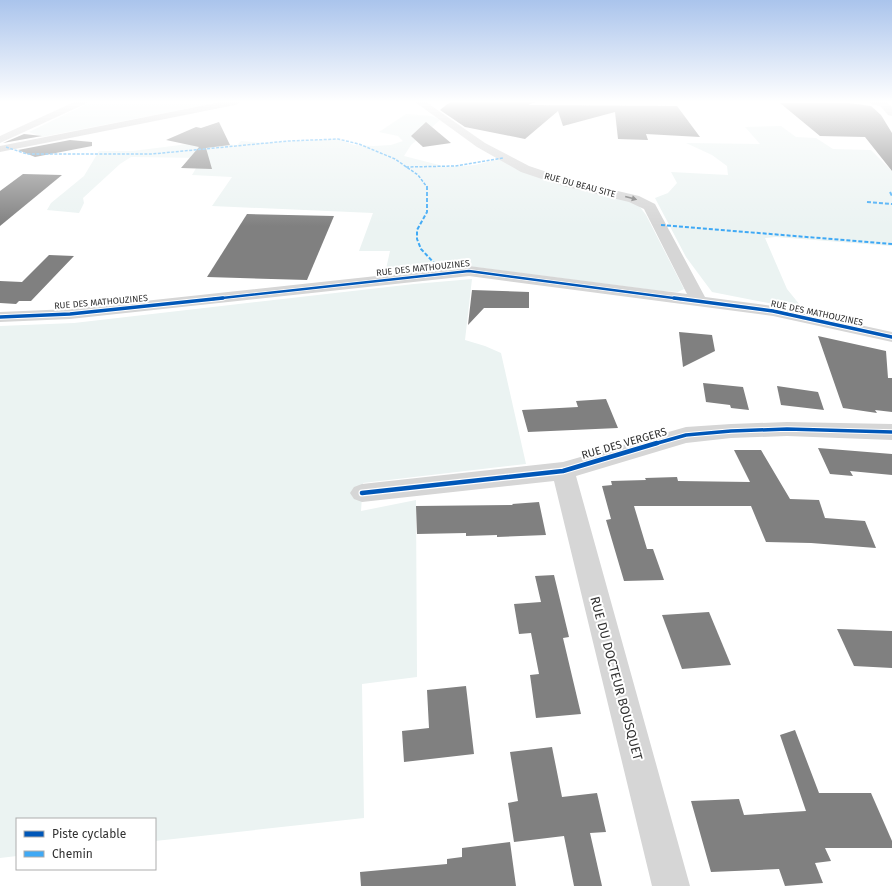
<svg xmlns="http://www.w3.org/2000/svg" width="892" height="886" font-family="'Fira Sans',sans-serif">
	<rect width="100%" height="100%" fill="#fff"/>
	<g fill="#ebf3f2">
		<polygon points="91,102 221,102 42,137 29,132"/>
		<polygon points="406,114 432,116 440,120 411,145 404,156 447,167 475,165 503,158 637,203 646,215 684,289 678,292 662,291 452,264 386,269 390,251 359,251 373,213 212,206 232,177 192,175 202,158 131,157 120,164 83,198 84,203 79,213 47,210 51,203 84,176 99,151 133,151 196,143 237,145 241,141 264,143 338,139 354,145 374,146 391,145 403,141 398,136 379,132"/>
		<polygon points="781,126 796,137 816,138 833,149 871,150 892,171 892,246 776,237 765,238 787,289 804,310 712,292 686,257 655,198 668,193 677,183 671,172 728,175 727,166 712,155 686,143 760,144 745,127"/>
		<polygon points="472,279 465,340 485,346 501,353 526,464 363,483 361,511 416,500 417,677 362,684 364,818 155,841 155,819 17,819 17,856 0,858 0,326 74,323 414,284"/>
	</g>
	<g fill="#808080">
		<polygon points="450,102 535,102 528,105 677,106 700,137 646,134 648,140 618,139 615,112 563,126 558,111 525,139 465,127 440,110"/>
		<polygon points="780,103 849,103 871,106 881,115 892,133 892,171 865,137 820,136"/>
		<polygon points="219,122 230,145 206,148 212,169 181,168 199,147 166,140 196,127 201,128"/>
		<polygon points="426,122 451,143 423,147 411,136"/>
		<polygon points="24,134 42,136 3,143"/>
		<polygon points="70,140 92,142 92,146 35,157 18,150"/>
		<polygon points="23,174 62,175 0,226 0,191"/>
		<polygon points="247,214 334,216 307,280 207,277"/>
		<polygon points="49,255 74,256 31,301 19,301 16,304 0,303 0,281 22,282"/>
		<polygon points="472,290 529,292 529,308 484,308 468,325"/>
		<polygon points="679,332 712,335 715,351 683,367"/>
		<polygon points="818,336 886,351 888,378 892,378 892,412 875,410 877,413 843,408"/>
		<polygon points="703,383 743,387 749,410 731,408 730,405 706,402"/>
		<polygon points="777,386 818,392 824,410 781,405"/>
		<polygon points="606,399 618,428 528,432 522,410 578,407 576,401"/>
		<polygon points="818,448 892,454 892,475 850,471 853,476 830,474"/>
		<polygon points="734,450 761,450 790,499 819,500 825,518 865,521 876,548 811,543 766,542 751,506 634,506 647,549 653,549 664,580 624,581 606,520 611,519 602,486 612,485 611,481 646,480 645,478 677,477 678,481 750,482"/>
		<polygon points="539,502 546,535 497,537 497,535 466,536 466,533 417,534 416,506 513,505 512,504"/>
		<polygon points="554,575 569,637 563,638 581,714 536,718 530,675 539,674 531,633 519,634 514,604 541,602 535,576"/>
		<polygon points="709,612 731,665 682,669 662,615"/>
		<polygon points="837,629 892,631 892,668 854,666"/>
		<polygon points="466,686 474,754 404,762 402,731 429,728 427,690"/>
		<polygon points="795,730 819,793 871,793 892,841 892,848 825,848 831,861 815,863 823,883 785,886 779,869 711,872 691,801 739,799 744,815 806,811 780,735"/>
		<polygon points="552,747 562,797 597,793 606,832 590,833 602,886 574,886 564,836 514,842 508,803 518,801 510,752"/>
		<polygon points="510,842 516,886 361,886 360,872 447,864 447,859 462,857 462,848"/>
	</g>
	<g fill="none" stroke-linecap="round" stroke-linejoin="round">
		<g fill="#d6d6d6" fill-rule="evenodd">
			<polygon points="74,102 87,102 85,104 0,143 0,136"/>
			<polygon points="415,102 426,102 485,143 529,166 571,180 639,196 655,204 705,297 773,306 892,332 892,342 773,316 469,276 70,319 0,322 0,312 70,309 469,266 687,294 644,209 629,202 563,186 521,172 477,147"/>
			<polygon points="869,102 887,102 892,107 892,116 888,115 880,106 871,104"/>
			<polygon points="787,422 892,424 892,440 787,436 731,438 686,443 576,476 690,886 652,886 554,481 362,502 354,499 350,493 354,487 362,484 563,462 686,427 731,424"/>
		</g>
		<polygon fill="#c9c9c9" fill-rule="evenodd" points="221,102 240,102 235,105 0,152 0,146"/>
		<g stroke="#3fa9f5" stroke-width="1.5" stroke-dasharray="3 1.5" stroke-linecap="butt">
			<polyline points="6,147 27,154 152,154 288,141 338,139 359,144 395,159 418,175 427,187"/>
			<polyline points="406,167 455,166 503,158"/>
		</g>
		<g stroke="#3fa9f5" stroke-width="2" stroke-dasharray="4 2" stroke-linecap="butt">
			<polyline points="427,186 427,212 417,230 417,239 421,249 435,264 436,274"/>
			<polyline points="890,192 892,196"/>
			<polyline points="867,202 892,204"/>
			<polyline points="661,225 892,244"/>
		</g>
		<defs>
			<polyline id="cycleway-far2" points="213,299 469,271 681,299"/>
			<g id="cycleway-far1">
				<polyline points="674,298 773,311 892,337"/>
				<polyline points="0,317 70,314 223,298"/>
				<polyline points="654,444 686,435 731,431 787,429 892,432"/>
			</g>
			<polyline id="cycleway" points="362,493 563,471 657,443"/>
		</defs>
		<use href="#cycleway-far2" stroke="#fff" stroke-width="4"/>
		<use href="#cycleway-far1" stroke="#fff" stroke-width="5.5"/>
		<use href="#cycleway" stroke="#fff" stroke-width="7"/>
		<use href="#cycleway-far2" stroke="#0057b8" stroke-width="2.5"/>
		<use href="#cycleway-far1" stroke="#0057b8" stroke-width="3.5"/>
		<use href="#cycleway" stroke="#0057b8" stroke-width="4.5"/>
	</g>
	<defs><path id="oneway-solid" d="M-6-.8H1V-3.2L6.5 0L1 3.2V.8H-6Z"/></defs>
	<use fill="#7c7c7c" href="#oneway-solid" transform="translate(631 198) rotate(15)"/>
	<linearGradient id="sky" x2="0" y2="1"><stop stop-color="#aac4ec"/><stop offset="0.45" stop-color="#fff"/><stop offset="1" stop-color="#fff" stop-opacity="0"/></linearGradient>
	<rect width="892" height="226" fill="url(#sky)"/>
	<g text-anchor="middle" stroke-width="4" stroke-linejoin="round" paint-order="stroke">
		<g font-size="9" fill="#323232" stroke="#fff">
			<text transform="translate(580 185) rotate(15)" y="3">RUE DU BEAU SITE</text>
			<text transform="translate(423 268) rotate(-6)" y="3">RUE DES MATHOUZINES</text>
			<text transform="translate(101 302) rotate(-5)" y="3">RUE DES MATHOUZINES</text>
			<text transform="translate(817 313) rotate(12)" y="3">RUE DES MATHOUZINES</text>
		</g>
		<g font-size="11" fill="#323232" stroke="#fff">
			<text transform="translate(624 443) rotate(-16)" y="4">RUE DES VERGERS</text>
		</g>
		<g font-size="13" fill="#323232" stroke="#fff">
			<text transform="translate(617 678) rotate(75)" y="5">RUE DU DOCTEUR BOUSQUET</text>
		</g>
	</g>
	<rect x="16" y="818" width="140" height="52" fill="#ffffff" stroke="#adadad"/>
	<rect x="24" y="831" width="20" height="6" fill="#0057b8" stroke="#adadad"/>
	<text x="52" y="838" font-size="12" fill="#323232">Piste cyclable</text>
	<rect x="24" y="851" width="20" height="6" fill="#3fa9f5" stroke="#adadad"/>
	<text x="52" y="858" font-size="12" fill="#323232">Chemin</text>
</svg>
